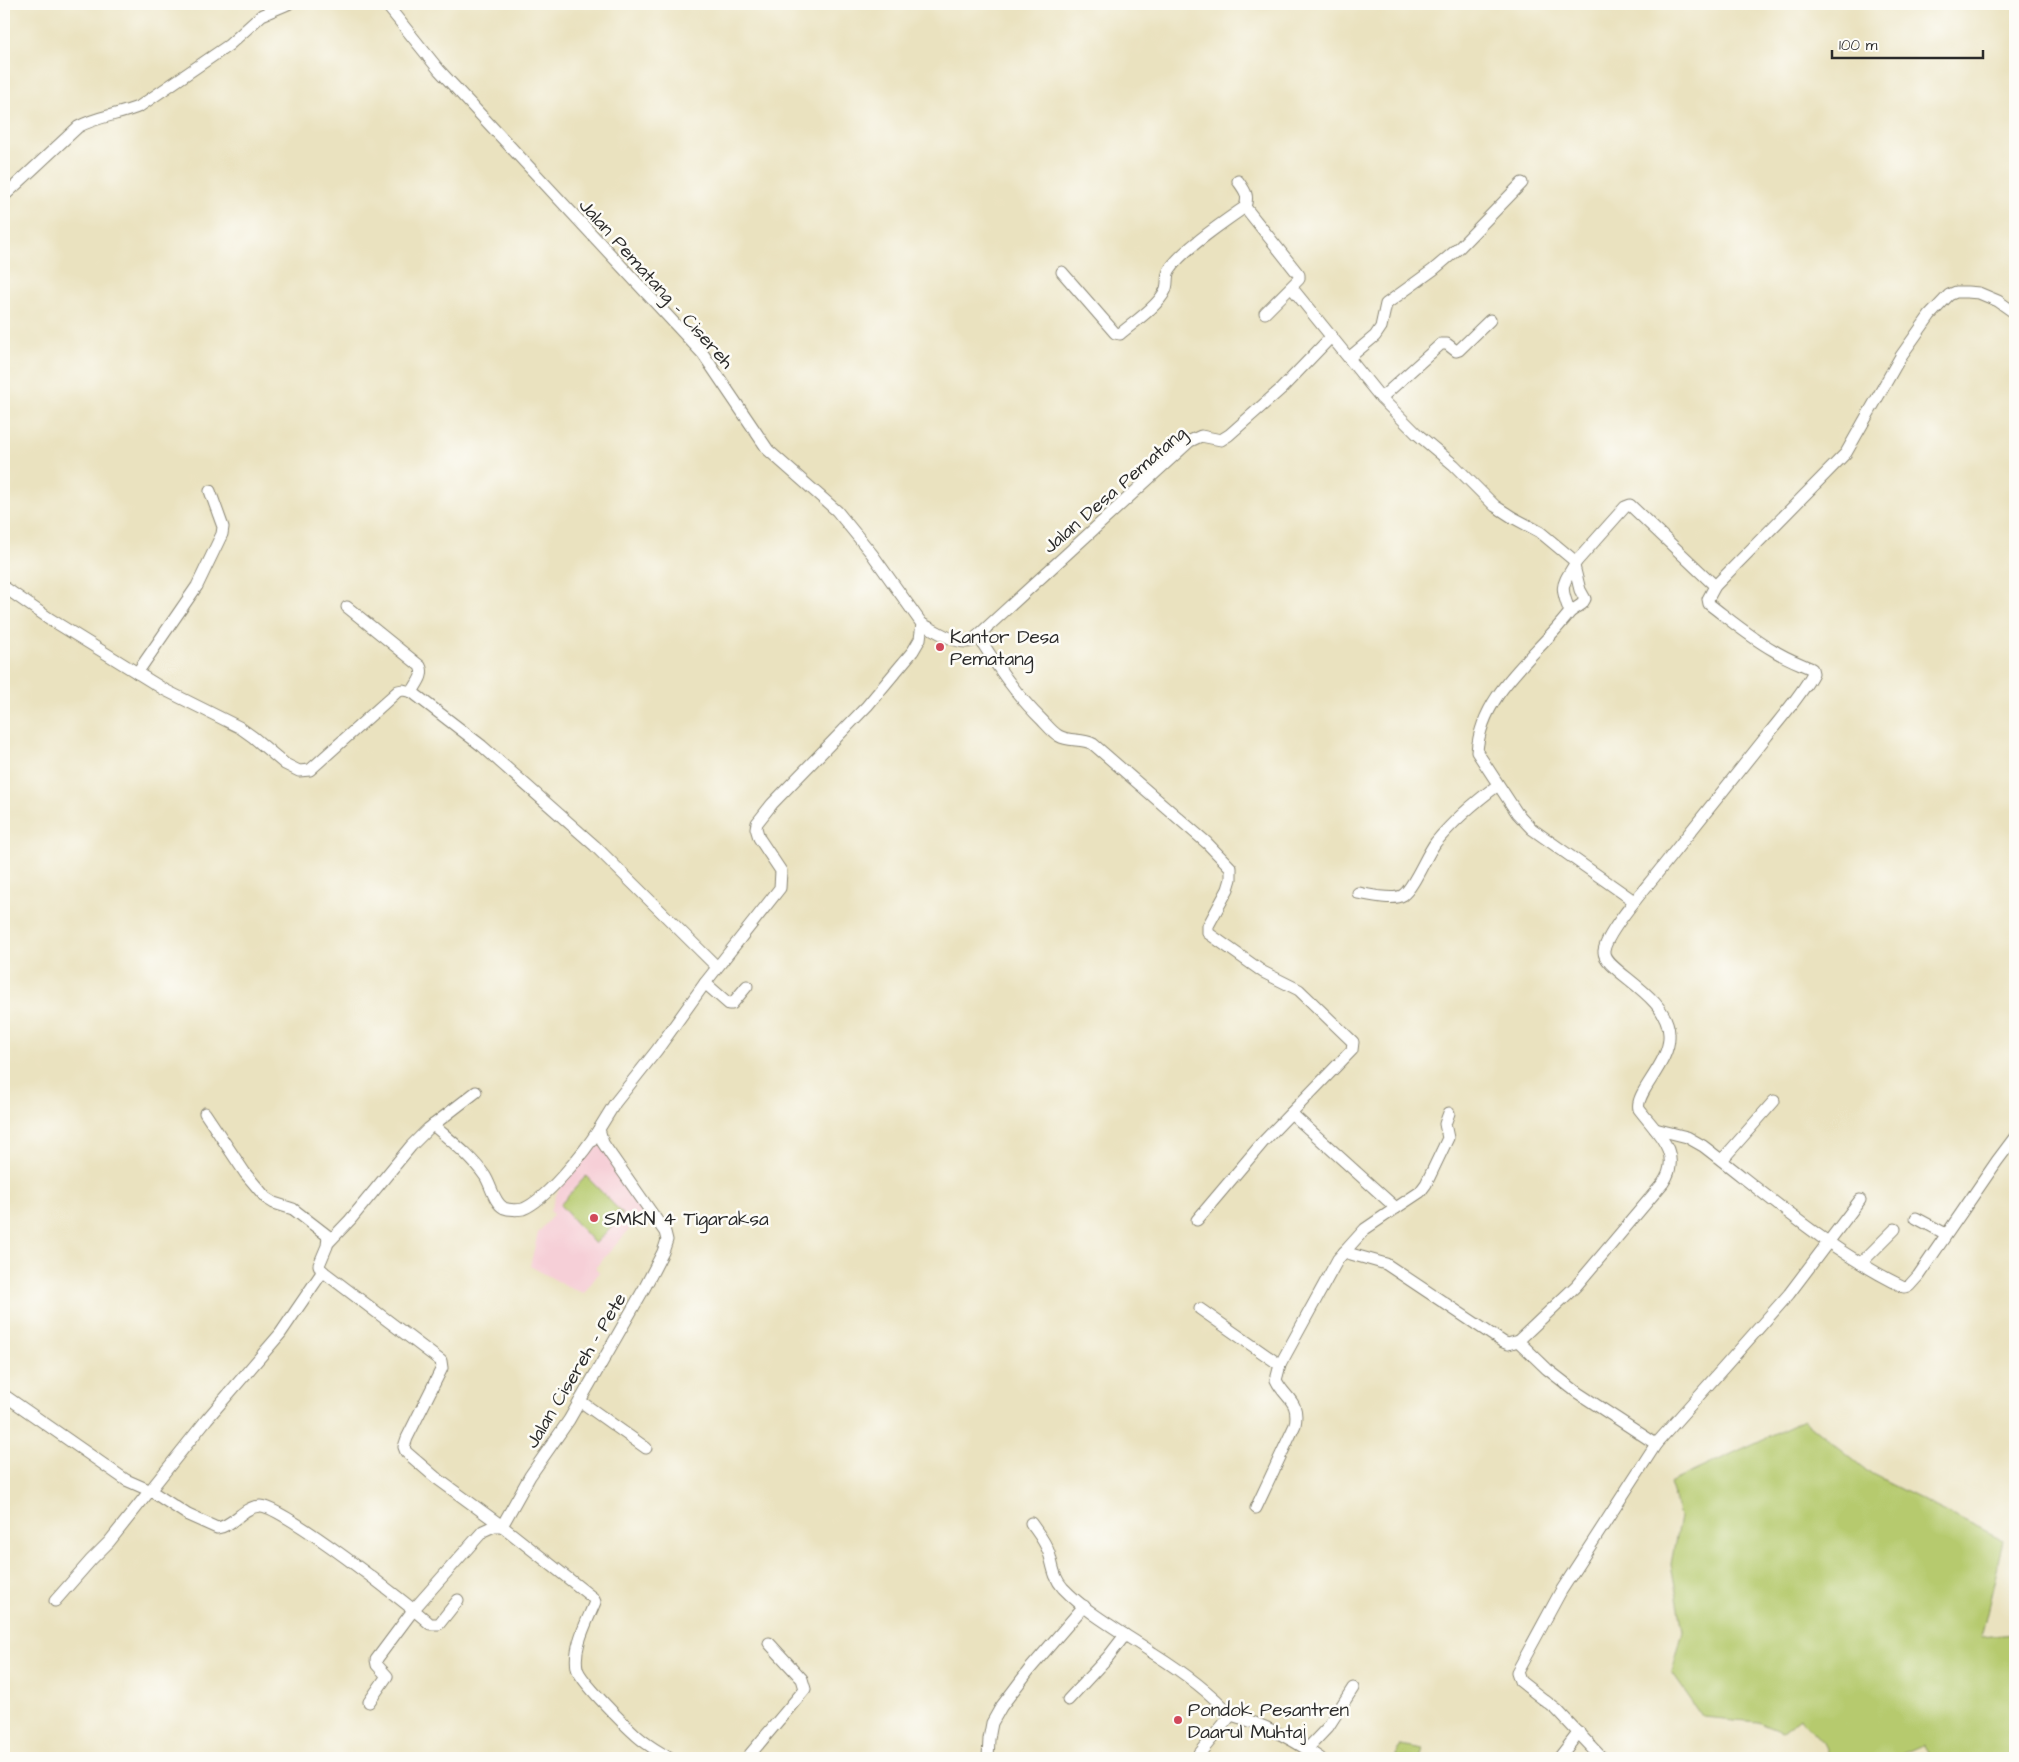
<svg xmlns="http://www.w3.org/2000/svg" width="2019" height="1762" font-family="'Architects Daughter',sans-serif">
	<rect width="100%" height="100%" fill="#fdfcf7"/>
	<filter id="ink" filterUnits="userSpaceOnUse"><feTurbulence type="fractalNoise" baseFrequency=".02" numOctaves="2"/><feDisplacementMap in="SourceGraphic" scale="10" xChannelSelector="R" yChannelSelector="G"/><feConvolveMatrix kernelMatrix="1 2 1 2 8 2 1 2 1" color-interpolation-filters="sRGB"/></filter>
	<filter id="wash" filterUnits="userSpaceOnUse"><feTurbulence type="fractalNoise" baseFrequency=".0096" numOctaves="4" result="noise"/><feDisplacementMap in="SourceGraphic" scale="20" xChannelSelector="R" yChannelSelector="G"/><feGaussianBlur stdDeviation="1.12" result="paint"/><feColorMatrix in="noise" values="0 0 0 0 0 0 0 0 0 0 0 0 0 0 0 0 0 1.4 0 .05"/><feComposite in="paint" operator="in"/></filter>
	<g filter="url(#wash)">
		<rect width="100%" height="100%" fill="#eae2bf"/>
		<polygon fill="#f6cfd7" points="595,1141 608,1153 640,1202 642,1215 632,1221 628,1231 595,1268 599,1273 584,1293 572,1289 530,1266 538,1233 553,1215 550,1210 559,1189 577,1160"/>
		<g fill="#b6ca6e" stroke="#707a4c">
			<polygon points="586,1176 623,1214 595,1244 560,1205"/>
			<polygon points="1804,1420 1872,1475 2004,1541 1981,1637 2015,1634 2015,1758 1931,1758 1923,1745 1894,1758 1830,1758 1825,1745 1800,1718 1782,1732 1758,1722 1703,1717 1672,1673 1683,1631 1671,1564 1680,1516 1669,1483"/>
			<polygon points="1401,1745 1423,1749 1420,1758 1396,1758"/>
		</g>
	</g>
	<g filter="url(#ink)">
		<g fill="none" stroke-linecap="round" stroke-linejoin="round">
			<defs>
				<g id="minor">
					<polyline points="386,4 439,70 703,354 768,450 837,511 872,554 922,624 920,639 913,651 867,706 772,804 757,823 756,828 759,838 781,871 780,888 705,983 657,1050 615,1103 599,1129 603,1143 609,1152 665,1232 667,1240 663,1252 645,1287 569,1420 530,1476 502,1526"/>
					<path d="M1238 181C1245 191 1249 195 1245 207L1299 275V279L1265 313"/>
					<path d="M4 196 78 127C97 116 120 115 140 106L229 45 262 15 288 4"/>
					<path d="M1062 272 1115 333 1120 334C1133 323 1158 306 1165 291 1169 284 1165 276 1170 269 1182 250 1225 221 1245 207"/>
					<polyline points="1292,288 1381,398 1416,433 1454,465 1495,506 1512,517 1540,532 1576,562 1625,507 1630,505 1715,586"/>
					<polyline points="1350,357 1375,336 1381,327 1386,304 1433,270 1460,247 1522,183"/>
					<polyline points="1381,398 1441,344 1447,344 1456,351 1459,350 1490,320"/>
					<path d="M1576 562C1562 586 1559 585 1570 612 1537 656 1481 692 1477 752L1517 813 1532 829 1634 901"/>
					<polyline points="4,587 50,619 165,690 239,727 253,737 285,764 299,771 310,770 398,691 403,690 412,692 482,746 595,846 717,967"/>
					<path d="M347 607 420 666C425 675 417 683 412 692"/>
					<polyline points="1570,612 1582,604 1585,599 1580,590 1574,566"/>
					<path d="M922 624C936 630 957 646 972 641L1190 441 1201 436 1221 440 1229 435 1281 389 1332 336"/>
					<path d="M978 636C997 666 1016 695 1042 720 1047 725 1052 732 1059 736 1069 742 1082 738 1093 744L1207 843 1231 868V879L1228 889 1208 926V933L1263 972 1299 990 1353 1042 1352 1050 1291 1113 1396 1208 1365 1229 1338 1259 1280 1365 1276 1380C1285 1399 1300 1400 1295 1425L1256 1508"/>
					<polyline points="137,673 197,586 222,534 223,527 210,491"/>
					<path d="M1358 893C1369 895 1394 901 1403 895 1414 887 1426 855 1436 842 1454 820 1475 802 1498 785"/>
					<polyline points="705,983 729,1004 732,1004 747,986"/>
					<path d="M205 1113 245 1173 266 1198 274 1203 293 1209 328 1236 327 1246 319 1265 321 1270 441 1361 442 1368 407 1438 404 1447 406 1452 435 1477 502 1526 593 1598 595 1602C587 1622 573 1646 577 1668 579 1680 626 1726 637 1736 647 1745 658 1751 669 1758"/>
					<path d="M433 1125C451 1141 471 1156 485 1176 491 1185 494 1203 504 1208 509 1210 518 1210 523 1209 546 1200 586 1150 599 1129"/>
					<path d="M1655 1129 1687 1137 1703 1146C1767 1195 1831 1252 1904 1287L1909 1286 1918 1276 1997 1161 2015 1137"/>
					<polyline points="1722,1160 1774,1101"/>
					<polyline points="1396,1208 1420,1192 1426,1184 1448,1138 1445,1124 1449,1113"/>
					<polyline points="1916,1218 1946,1234"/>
					<polyline points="1197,1220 1263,1142 1291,1113"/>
					<polyline points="328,1243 350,1220 411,1146 428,1129 476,1092"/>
					<polyline points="1344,1252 1386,1264 1503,1342 1508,1344 1518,1341"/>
					<polyline points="1861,1263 1895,1229"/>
					<polyline points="1200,1309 1280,1365"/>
					<path d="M4 1395 126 1480 151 1491 188 1515 217 1528C234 1526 242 1507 260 1506 281 1505 410 1605 430 1624H439L458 1600"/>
					<polyline points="580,1401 646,1448"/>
					<polyline points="1656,1444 1789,1294 1860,1200"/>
					<path d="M1031 1523C1038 1533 1045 1541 1049 1553 1053 1565 1053 1577 1063 1588 1089 1615 1122 1632 1153 1653 1180 1670 1209 1691 1231 1715"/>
					<polyline points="55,1601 91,1560 109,1542 207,1419 280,1334 323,1271"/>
					<polyline points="1068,1700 1108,1657 1125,1635"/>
					<polyline points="369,1702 387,1676 377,1665 376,1660 414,1609 483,1531 494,1526 502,1526"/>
					<path d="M1231 1715C1263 1724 1293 1739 1320 1758"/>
					<polyline points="1307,1749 1328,1727 1353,1688"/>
					<polyline points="747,1758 805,1689 802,1679 769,1643"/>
					<polyline points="988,1758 989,1739 992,1723 1001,1707 1029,1670 1084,1606"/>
					<polyline points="1196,1758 1231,1715"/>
					<polyline points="1559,1758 1579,1732"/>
					<path d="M1602 1758 1557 1710 1520 1681 1517 1672 1561 1591 1656 1444 1578 1393 1547 1369 1518 1341 1576 1286 1663 1183C1684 1153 1655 1131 1639 1109 1634 1093 1671 1063 1669 1034 1668 994 1602 970 1604 951 1606 933 1643 891 1655 876 1692 830 1729 784 1766 737 1780 719 1803 693 1813 673L1812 669C1799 663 1785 658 1773 650 1750 637 1730 620 1709 604L1708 599 1715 586 1846 453 1901 356 1930 315 1949 295 1956 292H1967L1979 293 1998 301 2015 313"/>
				</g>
			</defs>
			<use href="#minor" stroke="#8a8675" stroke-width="13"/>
			<use href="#minor" stroke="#fff" stroke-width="11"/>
		</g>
	</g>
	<g fill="#d1495b" stroke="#fdfcf7" stroke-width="2">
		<circle cx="940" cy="647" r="5"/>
		<circle cx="594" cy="1218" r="5"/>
		<circle cx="1178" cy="1720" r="5"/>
	</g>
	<g text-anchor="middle" stroke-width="5" stroke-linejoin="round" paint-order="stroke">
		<g font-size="19" fill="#2b2b2b" stroke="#fdfcf7">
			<text transform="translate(657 283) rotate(48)" y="7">Jalan Pematang - Cisereh</text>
			<text transform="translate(1114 489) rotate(-41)" y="7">Jalan Desa Pematang</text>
			<text transform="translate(575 1370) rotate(-59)" y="7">Jalan Cisereh - Pete</text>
		</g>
		<g font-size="19" fill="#2b2b2b" stroke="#fdfcf7" text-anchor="start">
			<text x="950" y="643">Kantor Desa<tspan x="950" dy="22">Pematang</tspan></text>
			<text x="604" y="1225">SMKN 4 Tigaraksa</text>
			<text x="1188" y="1716">Pondok Pesantren<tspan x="1188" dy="22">Daarul Muhtaj</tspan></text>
		</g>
	</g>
	<rect width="2019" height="1762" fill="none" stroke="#fdfcf7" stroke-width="20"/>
	<path d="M1832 50v8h151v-8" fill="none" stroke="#2b2b2b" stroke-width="2.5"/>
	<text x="1839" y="50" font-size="15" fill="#2b2b2b" stroke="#fdfcf7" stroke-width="4" paint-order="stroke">100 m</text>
</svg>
